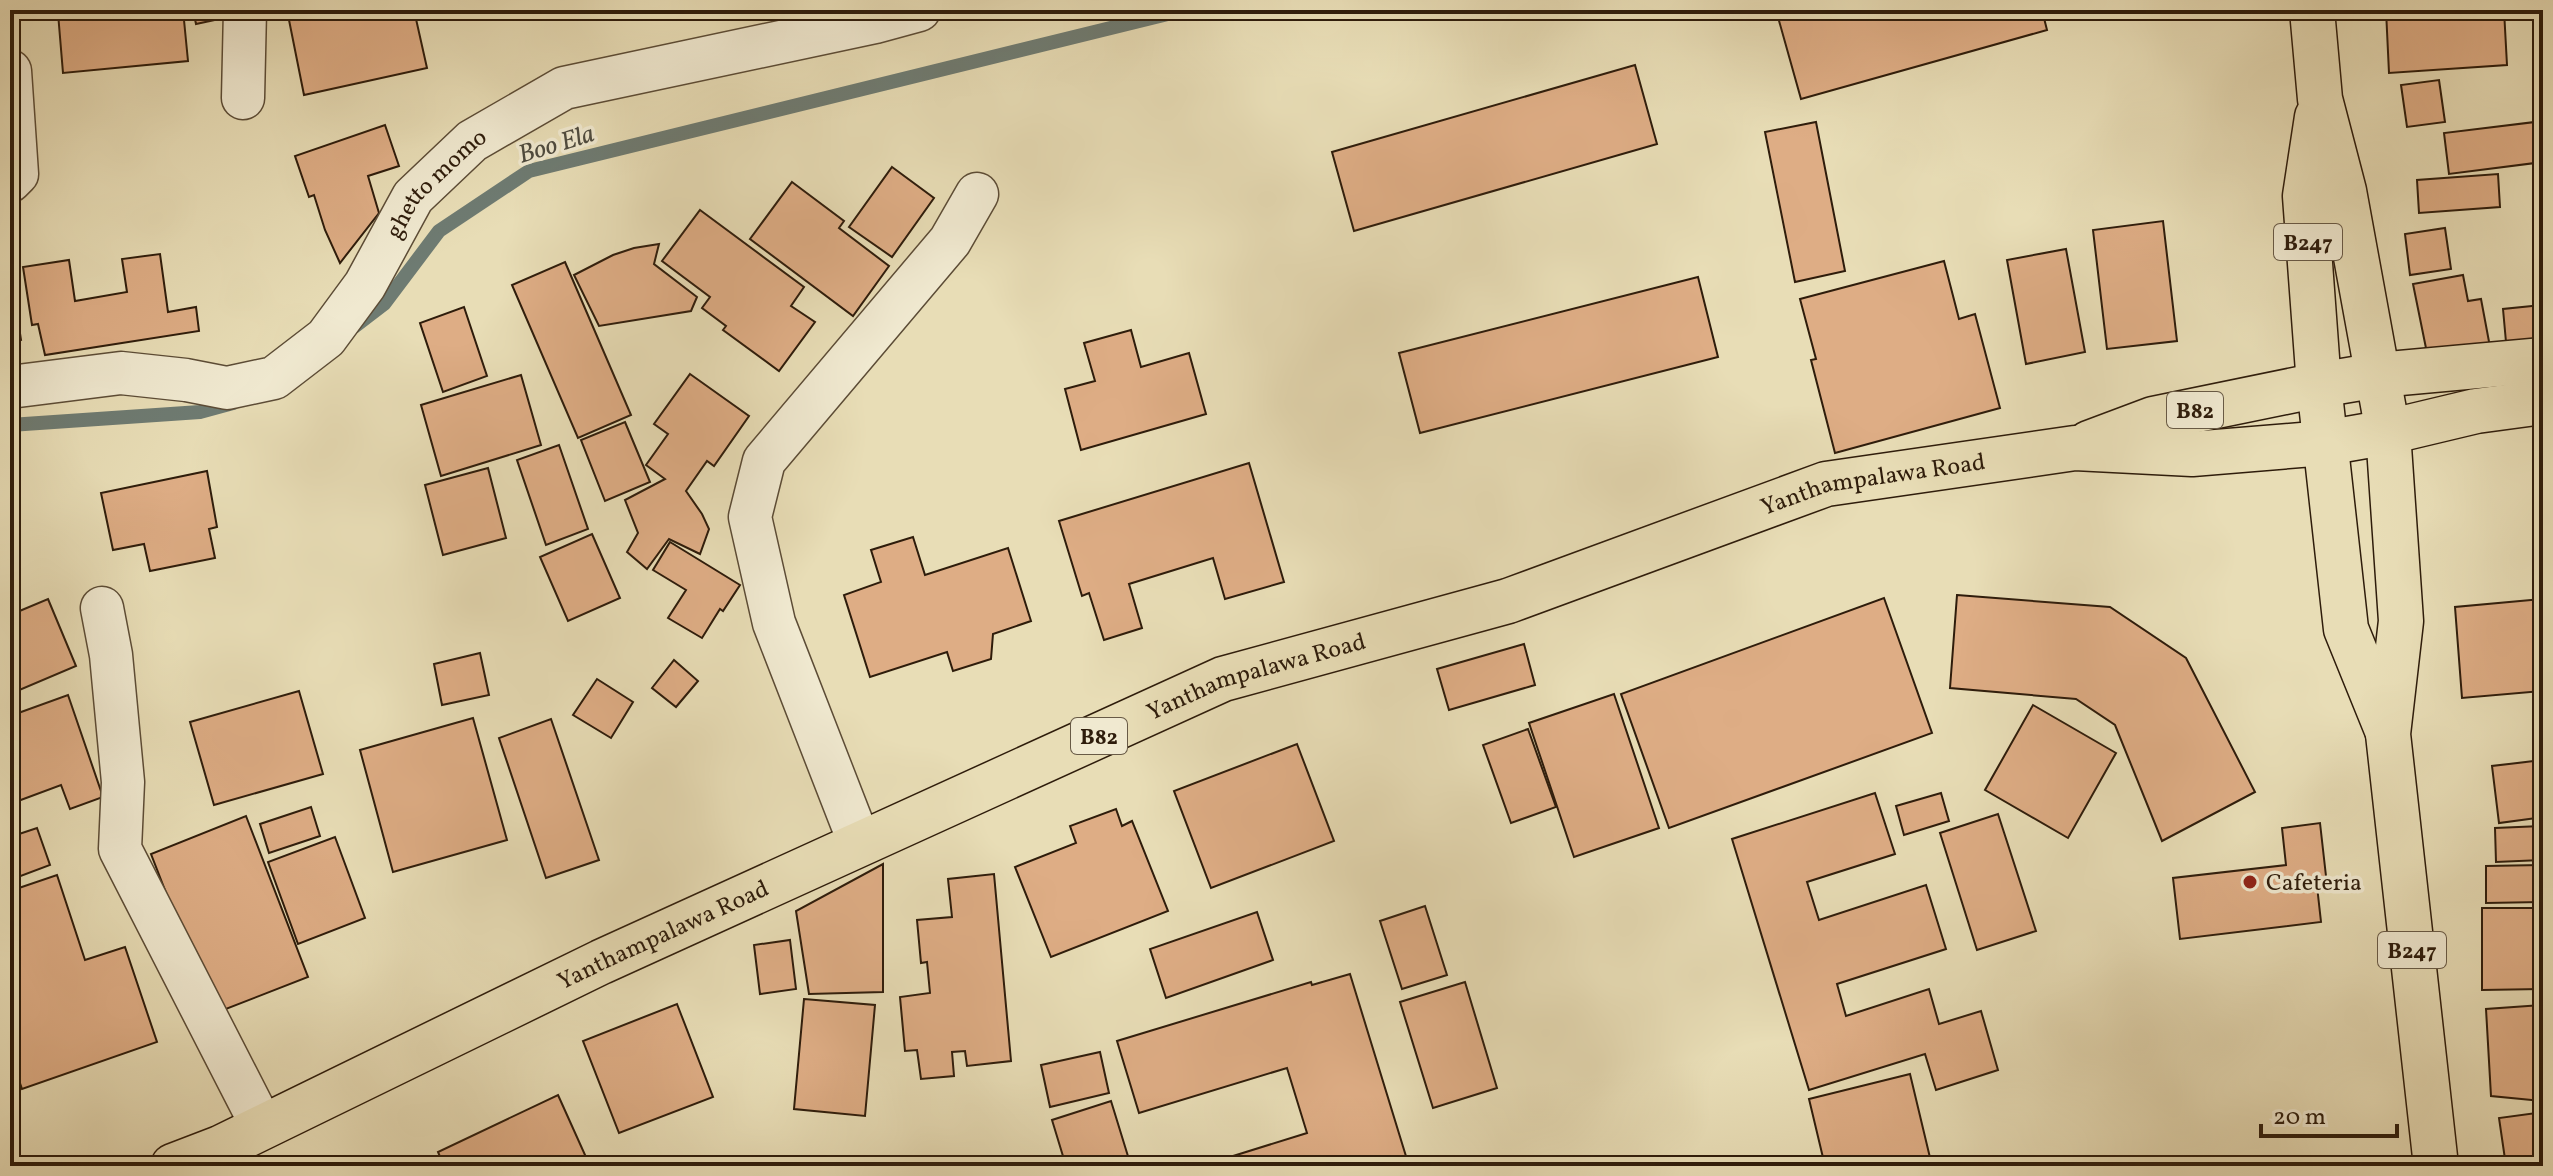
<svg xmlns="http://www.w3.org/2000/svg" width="2553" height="1176" font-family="Vollkorn,serif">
	<rect width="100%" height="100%" fill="#e8ddb6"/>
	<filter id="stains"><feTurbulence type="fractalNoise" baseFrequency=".0025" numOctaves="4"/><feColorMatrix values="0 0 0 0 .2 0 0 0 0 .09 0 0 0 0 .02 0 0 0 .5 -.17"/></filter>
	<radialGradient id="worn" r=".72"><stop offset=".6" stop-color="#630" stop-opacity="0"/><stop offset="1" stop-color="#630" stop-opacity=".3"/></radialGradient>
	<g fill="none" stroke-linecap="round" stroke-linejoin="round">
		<g stroke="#6e7b72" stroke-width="14">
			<polyline points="354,327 384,304 439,231 529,171 1184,10"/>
			<polyline points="10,425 200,412 233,403"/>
		</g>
	</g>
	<g fill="#dead85" stroke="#2e1c0b" stroke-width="2">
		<polygon points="92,10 183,10 188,61 63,73 58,13"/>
		<polygon points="193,10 222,10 224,18 196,24"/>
		<polygon points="287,10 414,10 427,68 304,95"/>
		<polygon points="1776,10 2042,10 2047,30 1801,99"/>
		<polygon points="2079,10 2119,10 2081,19"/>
		<polygon points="2386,10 2504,10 2507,65 2389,73"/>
		<polygon points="1635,65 1657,144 1354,231 1332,152"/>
		<polygon points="2439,80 2445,122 2407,127 2401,85"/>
		<polygon points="2543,121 2543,162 2449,174 2444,133"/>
		<polygon points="1816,122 1845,271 1795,282 1765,132"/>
		<polygon points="385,125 399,166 368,176 379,213 340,263 325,230 314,195 309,197 295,156"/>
		<polygon points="892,167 934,198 892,257 849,227"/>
		<polygon points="2498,174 2500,207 2419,213 2417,180"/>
		<polygon points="792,182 844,221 839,228 889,266 853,316 750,239"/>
		<polygon points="700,210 804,287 791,306 815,322 779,371 723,330 726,326 702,308 710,297 662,261"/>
		<polygon points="2163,221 2177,341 2107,349 2093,230"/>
		<polygon points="2445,228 2451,269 2410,275 2405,234"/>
		<polygon points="659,244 654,264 697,297 691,311 599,326 574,275 613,255 634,248"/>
		<polygon points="2066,249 2085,352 2026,364 2007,260"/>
		<polygon points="160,254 168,312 196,307 199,331 45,355 38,324 32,325 23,267 69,260 75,301 127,292 122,259"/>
		<polygon points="1944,261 1959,319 1975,314 2000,408 1835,453 1811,360 1816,359 1800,299"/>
		<polygon points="565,262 631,415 578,438 512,285"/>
		<polygon points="10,267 21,340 10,342"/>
		<polygon points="2463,275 2468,301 2481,299 2490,347 2428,358 2413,284"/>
		<polygon points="1698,277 1718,357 1420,433 1399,353"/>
		<polygon points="2543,305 2543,349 2507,353 2503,309"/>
		<polygon points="464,307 487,376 443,392 420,323"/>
		<polygon points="1131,330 1141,367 1189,353 1206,414 1081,450 1065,389 1095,381 1084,343"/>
		<polygon points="690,374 749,416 714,466 707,461 686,491 702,514 709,529 700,554 669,539 647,569 627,552 638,533 625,500 665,479 646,465 668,434 654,424"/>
		<polygon points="521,375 541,445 441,476 421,405"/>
		<polygon points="625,422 650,482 605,501 581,440"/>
		<polygon points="559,445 588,529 546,545 517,460"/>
		<polygon points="1249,463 1284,582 1225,599 1213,558 1129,584 1142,628 1104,640 1089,593 1082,596 1059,521"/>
		<polygon points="488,468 506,538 443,555 425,485"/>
		<polygon points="207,471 217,527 209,529 215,558 150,571 144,544 113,550 101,493"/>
		<polygon points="592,534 620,598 568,621 540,557"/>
		<polygon points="913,537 925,575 1008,548 1031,621 993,634 991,659 953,671 947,652 870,677 844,595 881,582 871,550"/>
		<polygon points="670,542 740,585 723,611 720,609 702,638 668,618 686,590 653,570"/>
		<polygon points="1957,595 2110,607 2186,658 2255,792 2162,841 2115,725 2076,699 1950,688"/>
		<polygon points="1884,598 1932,733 1669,828 1621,694"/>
		<polygon points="48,599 76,666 10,694 10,615"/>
		<polygon points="2543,599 2543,691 2462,698 2455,607"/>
		<polygon points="1524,644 1535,685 1449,710 1437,669"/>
		<polygon points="480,653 489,695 442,705 434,664"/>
		<polygon points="674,660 698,681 676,707 652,688"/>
		<polygon points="597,679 633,702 611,738 573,715"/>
		<polygon points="299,691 323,774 214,805 190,722"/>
		<polygon points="1614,694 1659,828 1574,857 1529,723"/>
		<polygon points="68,695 103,797 70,809 61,785 10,804 10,716"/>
		<polygon points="2033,705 2116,753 2068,838 1985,790"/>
		<polygon points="473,718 507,840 393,872 360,750"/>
		<polygon points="551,719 599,860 546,878 499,738"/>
		<polygon points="1528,729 1556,807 1511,823 1483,745"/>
		<polygon points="1297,744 1334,841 1211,888 1174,791"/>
		<polygon points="2543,760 2543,817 2499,823 2492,766"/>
		<polygon points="1875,793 1895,854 1807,882 1819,920 1926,885 1946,949 1837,984 1846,1016 1929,989 1939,1024 1981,1011 1998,1070 1936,1090 1925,1054 1809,1090 1732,839"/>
		<polygon points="1941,793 1949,821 1904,835 1896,806"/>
		<polygon points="311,807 320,836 269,853 260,824"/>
		<polygon points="1116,809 1122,826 1132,821 1168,911 1051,957 1015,867 1076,843 1070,826"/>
		<polygon points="1998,814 2036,931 1977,950 1940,833"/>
		<polygon points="246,816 308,977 213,1014 151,854"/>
		<polygon points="2320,823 2327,885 2317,886 2321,922 2180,939 2173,878 2286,865 2282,828"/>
		<polygon points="2543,826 2543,860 2496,862 2495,828"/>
		<polygon points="37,828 50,865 18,877 10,855 10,837"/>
		<polygon points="335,837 365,918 298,944 268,862"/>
		<polygon points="883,864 883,992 809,994 796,911"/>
		<polygon points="2543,865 2543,902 2486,903 2486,866"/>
		<polygon points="994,874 1011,1061 967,1066 965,1051 952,1052 954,1076 921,1079 917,1050 905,1051 900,997 930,993 927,962 921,963 917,920 952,917 948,879"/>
		<polygon points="57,875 85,960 125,947 157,1042 22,1089 10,1054 10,891"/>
		<polygon points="1425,906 1447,975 1402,989 1380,921"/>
		<polygon points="2482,908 2543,908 2543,989 2482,990"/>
		<polygon points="1257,912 1273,960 1166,998 1150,949"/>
		<polygon points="790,940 796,989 760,994 754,945"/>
		<polygon points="1350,974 1409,1166 1201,1166 1307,1133 1287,1068 1139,1113 1117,1041 1311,982 1312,985"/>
		<polygon points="1465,982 1497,1088 1433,1108 1400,1002"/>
		<polygon points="804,999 875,1005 865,1116 794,1109"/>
		<polygon points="677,1004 713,1097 619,1133 583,1041"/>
		<polygon points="2543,1005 2543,1101 2491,1096 2486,1009"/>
		<polygon points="1100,1052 1109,1093 1050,1107 1041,1065"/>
		<polygon points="1910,1074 1932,1166 1825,1166 1809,1099"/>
		<polygon points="558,1095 590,1166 444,1166 438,1152"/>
		<polygon points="1111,1101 1131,1166 1066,1166 1052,1120"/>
		<polygon points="2543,1112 2543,1166 2506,1166 2499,1118"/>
	</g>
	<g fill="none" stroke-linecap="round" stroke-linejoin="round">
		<defs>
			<g id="street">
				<polyline points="10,71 17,174 10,181"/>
				<polyline points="243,98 245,10"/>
				<path id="s1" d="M10 387 121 373 186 380 227 388 274 378 326 338 365 285 413 197 472 141 564 88 875 22 919 10"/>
				<polyline points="102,608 111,655 123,782 120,849 262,1126"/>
				<polyline points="860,844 774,623 750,517 764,461 950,241 977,194"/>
			</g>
			<g id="primary">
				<polyline points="2312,10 2320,99 2344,191 2388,432 2401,621 2388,734 2436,1166"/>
				<polyline points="2317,117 2305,196 2319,385 2346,629 2387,730"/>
				<polyline points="2089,443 2153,419 2319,385 2378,375 2543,360"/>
				<path id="s2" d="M173 1166 220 1148 601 962 1223 679 1508 601 1826 484 2075 448 2192 454 2325 443 2388 432 2476 411 2543 402"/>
			</g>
		</defs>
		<use href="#street" stroke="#5c4c36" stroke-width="45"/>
		<use href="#primary" stroke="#2e1c0b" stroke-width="47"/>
		<use href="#street" stroke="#f0e9d0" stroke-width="42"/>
		<use href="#primary" stroke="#e8ddb6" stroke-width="44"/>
	</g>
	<circle fill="#8f2418" stroke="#f0e9d0" stroke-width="3" cx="2250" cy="882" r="8"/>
	<g text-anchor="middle" stroke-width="7" stroke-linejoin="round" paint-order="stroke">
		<g fill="#f0e9d0" stroke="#685a46" stroke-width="2">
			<rect x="2274" y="224" width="68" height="36" rx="6"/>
			<rect x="2167" y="392" width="56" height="36" rx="6"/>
			<rect x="1071" y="718" width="56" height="36" rx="6"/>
			<rect x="2378" y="932" width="68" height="36" rx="6"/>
		</g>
		<g font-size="22" font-weight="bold" fill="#2e1c0b">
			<text x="2308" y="250">B247</text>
			<text x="2195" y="418">B82</text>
			<text x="1099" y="744">B82</text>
			<text x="2412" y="958">B247</text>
		</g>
		<g font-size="24" fill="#2e1c0b" stroke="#f0e9d0">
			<text dy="8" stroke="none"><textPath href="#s1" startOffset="524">ghetto momo</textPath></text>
			<text dy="8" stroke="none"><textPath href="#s2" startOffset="1838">Yanthampalawa Road</textPath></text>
			<text dy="8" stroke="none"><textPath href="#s2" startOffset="1190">Yanthampalawa Road</textPath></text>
			<text dy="8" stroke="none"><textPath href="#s2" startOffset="542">Yanthampalawa Road</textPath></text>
		</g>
		<g font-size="24" fill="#2e1c0b" stroke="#f0e9d0" text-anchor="start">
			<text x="2266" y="890">Cafeteria</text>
		</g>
		<g font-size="26" font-style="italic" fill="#4e4b3f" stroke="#f0e9d0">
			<text transform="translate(556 143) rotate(-17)" y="9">Boo Ela</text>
		</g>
	</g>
	<rect width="2553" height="1176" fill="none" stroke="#e8ddb6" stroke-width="40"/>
	<rect x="12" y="12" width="2529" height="1152" fill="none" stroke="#2e1c0b" stroke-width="4"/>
	<rect x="20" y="20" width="2513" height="1136" fill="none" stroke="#2e1c0b" stroke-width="2"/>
	<path d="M2261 1124v12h136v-12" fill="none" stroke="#2e1c0b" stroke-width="4"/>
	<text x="2273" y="1124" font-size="24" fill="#2e1c0b" stroke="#f0e9d0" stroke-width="6" paint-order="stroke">20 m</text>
	<rect width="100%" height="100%" filter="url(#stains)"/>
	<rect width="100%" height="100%" fill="url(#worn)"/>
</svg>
